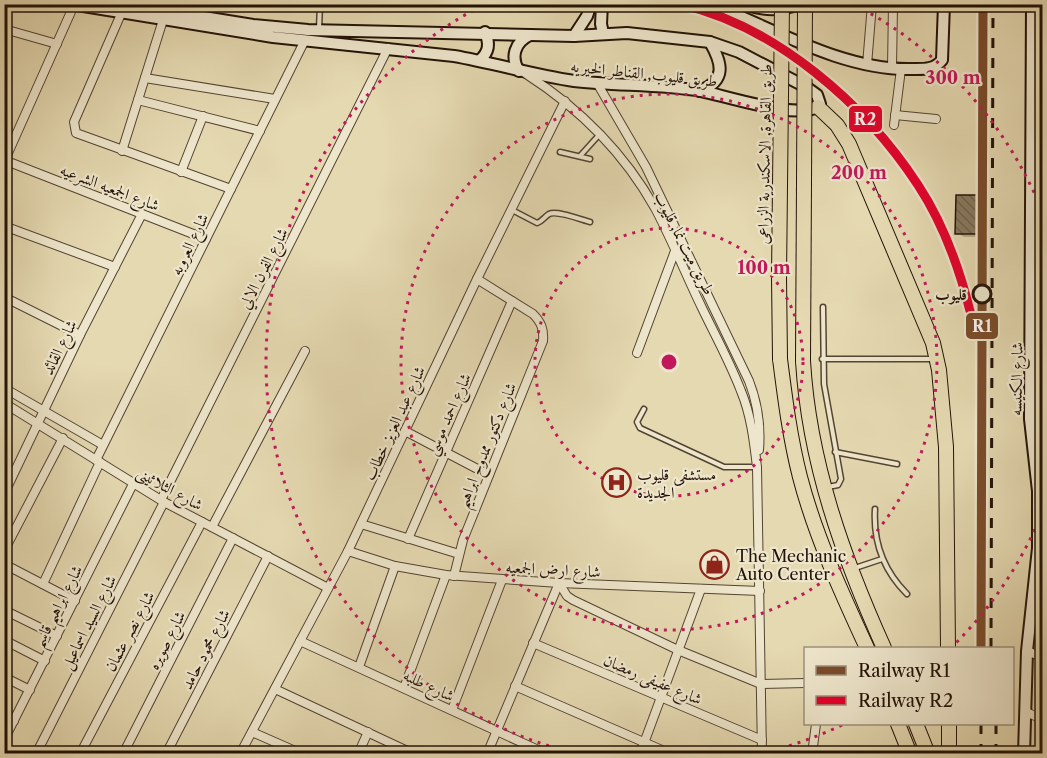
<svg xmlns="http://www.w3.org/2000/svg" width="1047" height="758" font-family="'Libre Caslon Text',Amiri,serif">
	<defs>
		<pattern id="building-back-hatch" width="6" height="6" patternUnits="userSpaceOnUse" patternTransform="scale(1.5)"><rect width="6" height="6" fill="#87795f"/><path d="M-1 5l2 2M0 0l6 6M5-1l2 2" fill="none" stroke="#6e624c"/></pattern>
	</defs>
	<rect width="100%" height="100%" fill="#e5d9b1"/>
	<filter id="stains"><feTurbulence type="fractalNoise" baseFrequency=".00333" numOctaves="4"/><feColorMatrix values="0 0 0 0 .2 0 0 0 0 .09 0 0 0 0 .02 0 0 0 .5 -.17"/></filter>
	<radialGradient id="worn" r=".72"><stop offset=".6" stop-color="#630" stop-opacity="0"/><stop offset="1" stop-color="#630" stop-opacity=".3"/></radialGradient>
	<polygon fill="#0003" points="977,197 984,201 983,237 964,237 957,233"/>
	<g fill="url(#building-back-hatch)" stroke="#221207" stroke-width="1.5">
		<polygon points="1042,37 1042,93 1039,90"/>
		<polygon points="956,195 978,195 977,234 955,234"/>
	</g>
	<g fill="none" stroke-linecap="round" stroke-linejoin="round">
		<defs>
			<g id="lane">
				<polyline points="186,14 187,4"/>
				<polyline points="319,29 320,4"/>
				<polyline points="560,152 590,159"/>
				<polyline points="580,156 599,135"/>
				<path d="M512 210 537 223C543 221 544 217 549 214 557 210 582 220 590 222"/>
				<polyline points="823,307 824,384 841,479 838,485 828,487"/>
				<polyline points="822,359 933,359"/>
				<polyline points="644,409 637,422 640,428 724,467 756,467"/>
				<polyline points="835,452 897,464"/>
				<path d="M875 509C873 542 883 570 907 594"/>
				<polyline points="855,568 882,559"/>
				<polyline points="843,754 852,753"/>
			</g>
			<g id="street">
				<polyline points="121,14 74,122 76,133 231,189"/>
				<polyline points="4,29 57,44"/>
				<polyline points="867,65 872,4"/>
				<polyline points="892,68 893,4"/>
				<path d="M526 74C579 108 624 153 655 208 672 240 686 275 702 308 715 335 730 362 741 391 751 415 754 441 757 467L762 754"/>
				<polyline points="145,78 275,99"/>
				<path d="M597 83 646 167 749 381C758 404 761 425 759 450"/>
				<polyline points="138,100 260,131"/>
				<polyline points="895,115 936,119"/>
				<polyline points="894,125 901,69"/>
				<polyline points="122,151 163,20"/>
				<polyline points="4,160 206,239"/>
				<polyline points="4,162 74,5"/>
				<polyline points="181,172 203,116"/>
				<polyline points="1031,174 1038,170 1042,161"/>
				<polyline points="4,226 115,267"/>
				<polyline points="4,297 80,335"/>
				<polyline points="1034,311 1042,274"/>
				<polyline points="637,353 675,251"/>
				<polyline points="4,388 103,445"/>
				<polyline points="4,403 164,502 328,588"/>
				<polyline points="405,431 489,475"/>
				<polyline points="1032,437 1042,440"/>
				<polyline points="96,460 305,40"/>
				<polyline points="4,494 80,335 142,214"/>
				<polyline points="161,500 388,48"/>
				<polyline points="361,524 459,554"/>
				<polyline points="212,527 305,351"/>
				<polyline points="408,539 512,301"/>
				<polyline points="4,551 63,438"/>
				<polyline points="348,551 395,566 446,575 559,583 760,591"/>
				<polyline points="4,564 75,601"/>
				<path d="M454 576 463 540 543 341C544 329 541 322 533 314L477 279"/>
				<polyline points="559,583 567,596 573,600 678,650 761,684 806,683"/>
				<polyline points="43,584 100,462"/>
				<polyline points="1033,599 1042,603"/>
				<polyline points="4,610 57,636"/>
				<polyline points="4,640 45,661"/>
				<polyline points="300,641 547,754"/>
				<polyline points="533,643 762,740"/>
				<polyline points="1027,651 1042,657"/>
				<polyline points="359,667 395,566"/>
				<polyline points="4,677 30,690"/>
				<polyline points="515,686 671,754"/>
				<polyline points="404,688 446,575"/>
				<polyline points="275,689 414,754"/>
				<polyline points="452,710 502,580"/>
				<polyline points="1026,712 1042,719"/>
				<polyline points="4,716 14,721"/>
				<polyline points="252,732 302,754"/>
				<polyline points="4,740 133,484"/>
				<polyline points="36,754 164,502"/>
				<polyline points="80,754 202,522"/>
				<polyline points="123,754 233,538"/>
				<polyline points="166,754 268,556"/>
				<polyline points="240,754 348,551 477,279 565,101"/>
				<polyline points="358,754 368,732"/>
				<polyline points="487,754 559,583"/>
				<polyline points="640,754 701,589"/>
				<polyline points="812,754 816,724"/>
			</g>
			<g id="secondary">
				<path d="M71 4 273 37 454 56C494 63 533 75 574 81 616 86 660 84 701 91 723 95 806 123 820 104L817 95 806 87 739 52 710 42 627 33 574 36 308 30 253 25 123 4"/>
				<polyline points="602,4 601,24 603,33"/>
				<path d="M711 4C774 29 844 71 912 69 924 69 934 70 942 60L944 4"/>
				<path d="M744 4C764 11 780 11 800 4"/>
				<polyline points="574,36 587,16 591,4"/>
				<path d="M480 60C489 52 490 44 485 32"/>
				<path d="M519 71C510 57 515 42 530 35"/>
				<path d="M700 91C727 80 722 63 710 42"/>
				<polyline points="1024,754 1027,651 1038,548 1038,491 1030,419 1032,4"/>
			</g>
			<g id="highway">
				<polyline points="818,107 837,125 849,144 933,343 939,370 946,447 948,648"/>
				<path d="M780 359C785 398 790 438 800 477 815 535 842 594 867 648"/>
				<path d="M803 361C809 462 843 557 884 648"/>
				<polyline points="898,724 910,754"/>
				<polyline points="916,724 928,754"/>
				<polyline points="949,724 949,754"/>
			</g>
		</defs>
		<use href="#lane" stroke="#534432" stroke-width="7"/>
		<use href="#street" stroke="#534432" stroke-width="10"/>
		<use href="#secondary" stroke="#221207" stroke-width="14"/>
		<use href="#highway" stroke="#221207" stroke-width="16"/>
		<use href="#lane" stroke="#eee6cc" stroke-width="4"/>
		<use href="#street" stroke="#eee6cc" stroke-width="8"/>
		<use href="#secondary" stroke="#eee6cc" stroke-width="10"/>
		<use href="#highway" stroke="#e5d9b1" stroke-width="14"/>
		<g stroke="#221207" stroke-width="3" stroke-dasharray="10 10" stroke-linecap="butt">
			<path d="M680 4C776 26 867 105 919 186 947 231 964 282 977 334"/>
			<polyline points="981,648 983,4"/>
			<polyline points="991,648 993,4"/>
			<polyline points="981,724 981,754"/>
			<polyline points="996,724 996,754"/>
		</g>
		<defs>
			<g id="highway-bridge">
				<polyline points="780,359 779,277 782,4"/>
				<polyline points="803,361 805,4"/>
			</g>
		</defs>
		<use href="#highway-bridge" stroke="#221207" stroke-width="16" stroke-linecap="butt"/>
		<use href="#highway-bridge" stroke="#e5d9b1" stroke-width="14"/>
		<defs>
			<polyline id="rail-1" points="981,648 983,4"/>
			<path id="rail-2" d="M680 4C776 26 865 104 918 185 943 223 959 267 970 311"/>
		</defs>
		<use href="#rail-1" stroke="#eee6cc" stroke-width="14"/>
		<use href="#rail-2" stroke="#eee6cc" stroke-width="14"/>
		<use href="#rail-1" stroke="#7a4b2a" stroke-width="9"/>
		<use href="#rail-2" stroke="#e4002b" stroke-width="9"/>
	</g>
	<g fill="none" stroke="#c2185b" stroke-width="3" stroke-dasharray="3 6">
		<circle cx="669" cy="362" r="134"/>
		<circle cx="669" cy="362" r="268"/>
		<path d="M1042 513A402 402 0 0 1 953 646M842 725A402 402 0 0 1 763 753M575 753A402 402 0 0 1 483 5M855 5A402 402 0 0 1 1042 211"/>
	</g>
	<defs>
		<symbol id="hospital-ring" viewBox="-11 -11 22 22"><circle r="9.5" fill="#eee6cc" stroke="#8f2418" stroke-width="1.5"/><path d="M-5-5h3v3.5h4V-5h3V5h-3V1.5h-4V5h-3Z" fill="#8f2418"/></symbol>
		<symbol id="shop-ring" viewBox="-11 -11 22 22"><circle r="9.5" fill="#eee6cc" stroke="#8f2418" stroke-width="1.5"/><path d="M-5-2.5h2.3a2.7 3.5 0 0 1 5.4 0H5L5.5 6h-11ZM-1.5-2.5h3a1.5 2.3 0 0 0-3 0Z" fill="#8f2418"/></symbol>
	</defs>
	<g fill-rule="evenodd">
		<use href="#hospital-ring" x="600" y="466" width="33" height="33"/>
		<use href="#shop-ring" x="698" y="548" width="33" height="33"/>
	</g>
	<circle fill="#eee6cc" stroke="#221207" stroke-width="3" cx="982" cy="294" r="9"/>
	<g text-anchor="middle" stroke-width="4.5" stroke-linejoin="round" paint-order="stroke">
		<g font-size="16" fill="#221207" stroke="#eee6cc">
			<text transform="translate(644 73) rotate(6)" y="6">طريق قليوب, القناطر الخيريه</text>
			<text transform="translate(764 154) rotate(-89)" y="6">طريق القاهرة, الاسكندرية الزراعى</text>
			<text transform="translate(110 187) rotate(21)" y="6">شارع الجمعيه الشرعيه</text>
			<text transform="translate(685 243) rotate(63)" y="6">طريق ميت نما, قليوب</text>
			<text transform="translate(189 244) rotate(-64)" y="6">شارع العروبه</text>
			<text transform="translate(263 268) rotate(-63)" y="6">شارع الفرن الالي</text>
			<text transform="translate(59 347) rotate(-64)" y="6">شارع القائد</text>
			<text transform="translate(1016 379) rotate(-89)" y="6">شارع الكنيسه</text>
			<text transform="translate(448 414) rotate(-66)" y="6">شارع احمد موسي</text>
			<text transform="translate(394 423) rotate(-65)" y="6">شارع عبد العزيز خطاب</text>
			<text transform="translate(486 445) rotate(-68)" y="6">شارع دكتور ممدوح ابراهيم</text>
			<text transform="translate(170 488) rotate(29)" y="6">شارع الثلاثينى</text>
			<text transform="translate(553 569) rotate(3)" y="6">شارع ارض الجمعيه</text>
			<text transform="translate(57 606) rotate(-63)" y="6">شارع ابراهيم قاسم</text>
			<text transform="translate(88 622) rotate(-63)" y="6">شارع السيد اسماعيل</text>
			<text transform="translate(129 631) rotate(-62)" y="6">شارع نصر عثمان</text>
			<text transform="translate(166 640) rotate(-63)" y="6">شارع صويره</text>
			<text transform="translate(205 649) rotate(-63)" y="6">شارع محمود حامد</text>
			<text transform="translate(653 679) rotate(23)" y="6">شارع عفيفى رمضان</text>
			<text transform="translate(429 685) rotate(25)" y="6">شارع طلبه</text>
		</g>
		<g font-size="16" font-weight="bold" fill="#221207" stroke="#eee6cc" text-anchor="end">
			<text x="967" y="300">قليوب</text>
		</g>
		<g font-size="16" fill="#221207" stroke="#eee6cc" text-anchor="start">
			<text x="637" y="480">مستشفى قليوب<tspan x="637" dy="18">الجديدة</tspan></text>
			<text x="736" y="562">The Mechanic<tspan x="736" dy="18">Auto Center</tspan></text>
		</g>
	</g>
	<circle cx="669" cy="362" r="9" fill="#c2185b" stroke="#eee6cc" stroke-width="3"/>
	<g font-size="18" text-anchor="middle" font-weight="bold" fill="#c2185b" stroke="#eee6cc" stroke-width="4.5" stroke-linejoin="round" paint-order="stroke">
		<text x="953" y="84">300 m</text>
		<text x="859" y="179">200 m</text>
		<text x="764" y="274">100 m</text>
	</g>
	<g stroke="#eee6cc" stroke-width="2">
		<rect x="848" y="105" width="35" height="28" rx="6" fill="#e4002b"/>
		<rect x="965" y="312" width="34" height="28" rx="6" fill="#7a4b2a"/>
	</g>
	<g font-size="16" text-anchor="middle" font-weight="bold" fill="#fff">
		<text x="865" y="125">R2</text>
		<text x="982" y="332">R1</text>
	</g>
	<rect width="1047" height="758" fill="none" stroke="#e5d9b1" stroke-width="24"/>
	<rect x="6" y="6" width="1035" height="746" fill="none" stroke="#221207" stroke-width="3"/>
	<rect x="12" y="12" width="1023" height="734" fill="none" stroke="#221207" stroke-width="1.5"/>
	<rect x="804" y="647" width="210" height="78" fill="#eee6cc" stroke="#9c917d" stroke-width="1.5"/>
	<rect x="816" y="666" width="30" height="9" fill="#7a4b2a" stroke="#9c917d" stroke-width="1.5"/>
	<text x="858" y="677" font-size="18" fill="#221207">Railway R1</text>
	<rect x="816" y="696" width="30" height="9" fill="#e4002b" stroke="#9c917d" stroke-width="1.5"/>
	<text x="858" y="707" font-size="18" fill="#221207">Railway R2</text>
	<rect width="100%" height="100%" filter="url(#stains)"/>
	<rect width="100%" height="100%" fill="url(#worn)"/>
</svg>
